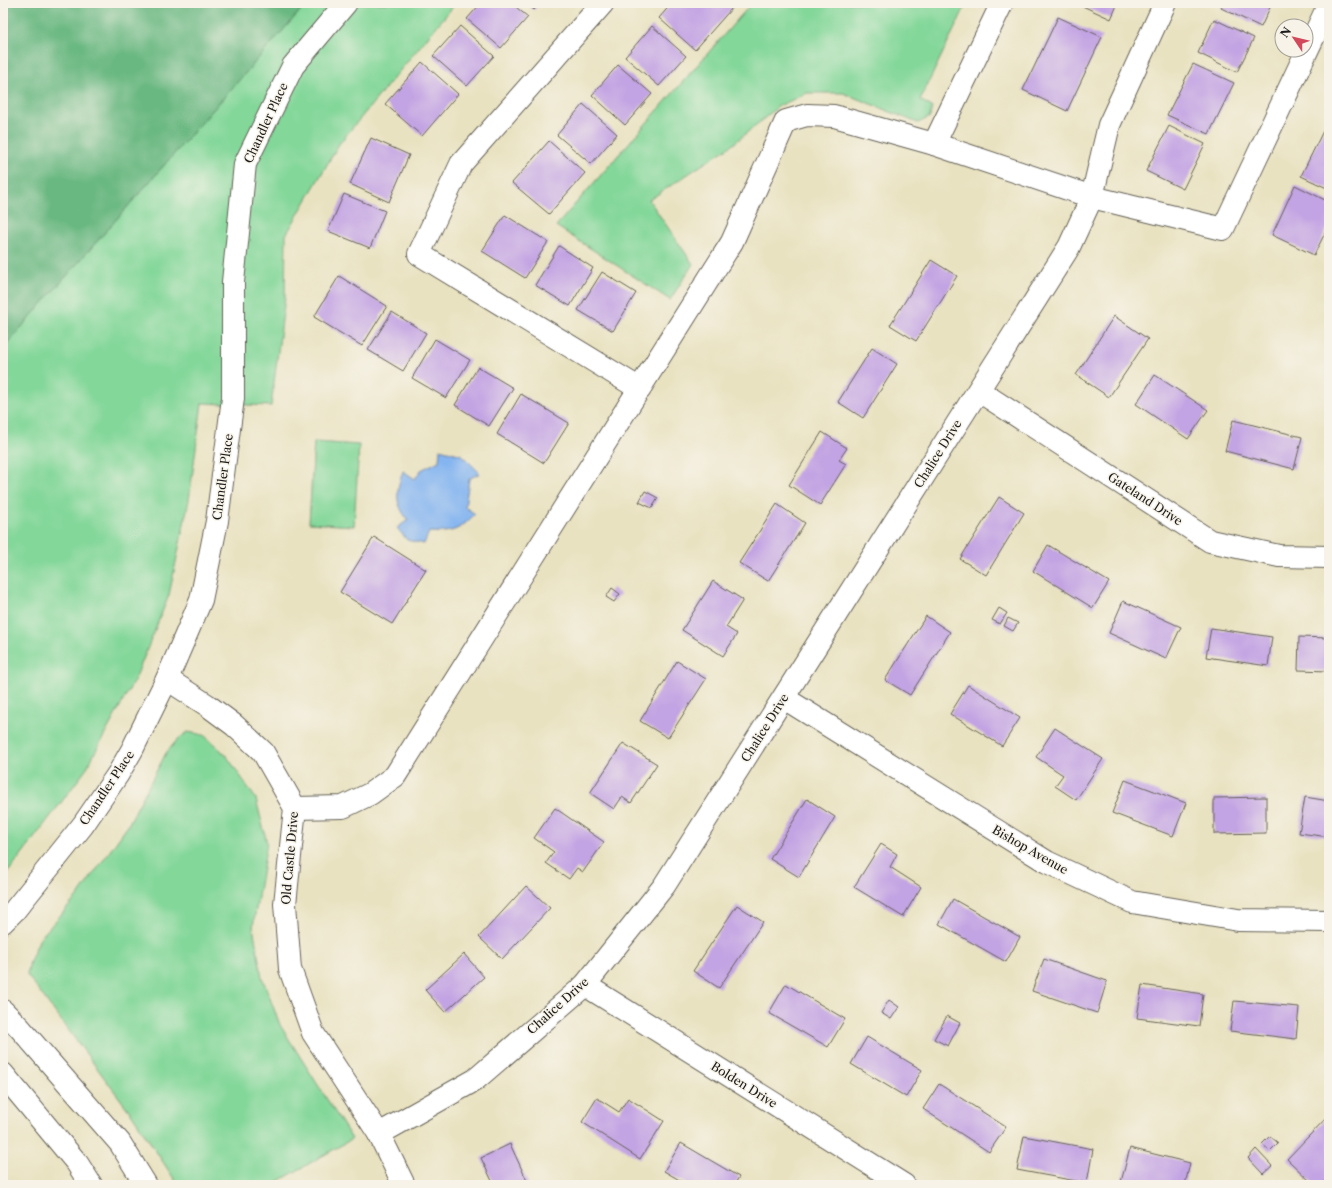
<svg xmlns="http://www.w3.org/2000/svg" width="1332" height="1188" font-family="'Libre Caslon Text',serif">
	<rect width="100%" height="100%" fill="#f7f3e8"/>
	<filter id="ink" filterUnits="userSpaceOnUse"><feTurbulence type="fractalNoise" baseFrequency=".025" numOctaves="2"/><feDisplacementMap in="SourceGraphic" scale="8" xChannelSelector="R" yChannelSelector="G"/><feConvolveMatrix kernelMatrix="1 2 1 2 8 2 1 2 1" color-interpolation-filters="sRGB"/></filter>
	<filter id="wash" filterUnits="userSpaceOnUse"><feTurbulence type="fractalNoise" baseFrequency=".012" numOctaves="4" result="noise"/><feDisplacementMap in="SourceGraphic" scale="16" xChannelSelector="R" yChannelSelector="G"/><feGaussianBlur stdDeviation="0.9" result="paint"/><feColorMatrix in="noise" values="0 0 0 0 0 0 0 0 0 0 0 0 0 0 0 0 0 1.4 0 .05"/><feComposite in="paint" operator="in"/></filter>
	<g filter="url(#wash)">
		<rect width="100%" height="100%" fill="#e9e2c1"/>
		<g fill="#82d799" stroke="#4f7a5a">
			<polygon points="307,3 456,3 339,144 286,235 285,297 271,406 202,403 189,500 169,595 136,677 85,771 3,879 3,348"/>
			<polygon points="752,3 967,3 920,100 932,107 930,117 918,123 843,93 807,93 779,106 732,145 649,200 693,264 670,300 556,226"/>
			<polygon points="314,442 359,445 354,526 309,523"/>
			<polygon points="188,732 204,735 226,755 256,799 267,843 253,927 262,977 280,1025 352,1139 272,1185 178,1185 133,1116 27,975 30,961 40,938 77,897 127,827 166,753 178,739"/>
		</g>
		<polygon fill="#69b881" stroke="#426a4e" points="3,3 307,3 3,348"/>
		<path fill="#85b5f0" stroke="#506886" d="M440 449 462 455 480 473 469 479 465 507 475 514C459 531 452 533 429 532L424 544 407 540 397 528 408 520C394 502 396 492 403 471L415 479 421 470 439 461Z"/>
		<g id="blocks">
			<g fill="#c2a3e3">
				<polygon points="481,3 511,3 528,17 501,48 467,19"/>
				<polygon points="526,3 540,3 534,10"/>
				<polygon points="672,3 726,3 732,8 695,50 659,18"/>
				<polygon points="1076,3 1118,3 1111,19"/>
				<polygon points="1224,3 1272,3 1261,27 1221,8"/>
				<polygon points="1058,17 1102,37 1067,111 1023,90"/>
				<polygon points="1214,19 1254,38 1237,72 1198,53"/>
				<polygon points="460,26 494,56 467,86 433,56"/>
				<polygon points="652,26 686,56 659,86 625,57"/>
				<polygon points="422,62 458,94 422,136 385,104"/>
				<polygon points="1193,64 1234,83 1209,134 1167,115"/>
				<polygon points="618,65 652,94 625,125 592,95"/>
				<polygon points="583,104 617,134 591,164 557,135"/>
				<polygon points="1169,126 1205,144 1183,189 1146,171"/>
				<polygon points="1323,131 1329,134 1329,189 1301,176"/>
				<polygon points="371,138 409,155 389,202 350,184"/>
				<polygon points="549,141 585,173 549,214 512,183"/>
				<polygon points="1295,185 1329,202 1329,225 1314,255 1272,235"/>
				<polygon points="344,194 385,211 370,248 328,231"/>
				<polygon points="505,215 548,242 525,278 482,251"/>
				<polygon points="559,246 593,268 570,306 535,285"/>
				<polygon points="931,260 957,276 916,341 890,325"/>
				<polygon points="602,272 636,293 613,331 578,310"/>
				<polygon points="339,276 387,306 362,346 314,317"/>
				<polygon points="392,312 426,333 403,371 368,350"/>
				<polygon points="1114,316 1148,339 1109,397 1076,375"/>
				<polygon points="435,339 470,360 446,398 412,378"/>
				<polygon points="872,348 897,364 863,418 838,402"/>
				<polygon points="478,367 513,388 489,426 455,405"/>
				<polygon points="1155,375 1208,410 1188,439 1136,404"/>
				<polygon points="521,394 569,423 544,463 497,434"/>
				<polygon points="1233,420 1302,437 1294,469 1225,451"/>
				<polygon points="822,432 847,448 839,460 846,464 820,505 789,485"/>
				<polygon points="645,491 658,498 652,508 639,502"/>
				<polygon points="999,497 1024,513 986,575 960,559"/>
				<polygon points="777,504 805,523 768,581 739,563"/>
				<polygon points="374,537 426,570 392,624 340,592"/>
				<polygon points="1048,545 1109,582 1093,608 1033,571"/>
				<polygon points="713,581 743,600 726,627 737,634 723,656 682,630"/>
				<polygon points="612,588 620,594 614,602 606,597"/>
				<polygon points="1123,601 1181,627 1166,659 1109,633"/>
				<polygon points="999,608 1007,613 1000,624 992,620"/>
				<polygon points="926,616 950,632 910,695 885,680"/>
				<polygon points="1008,618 1018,623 1013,631 1004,626"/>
				<polygon points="1211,628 1272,637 1268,666 1206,657"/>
				<polygon points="1299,637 1329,638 1329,671 1298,670"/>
				<polygon points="677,661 706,679 668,738 640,721"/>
				<polygon points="968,685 1020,718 1002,746 950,714"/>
				<polygon points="1055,728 1103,759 1076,800 1055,786 1063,775 1036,757"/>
				<polygon points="623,743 657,764 631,803 622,797 614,809 590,793"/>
				<polygon points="1125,780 1186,803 1173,836 1112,813"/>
				<polygon points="1266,797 1266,833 1214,834 1214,798"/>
				<polygon points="1305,797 1329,801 1329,837 1299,833"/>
				<polygon points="807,799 835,817 799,877 770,859"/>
				<polygon points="555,808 604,842 583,872 577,868 569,879 546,863 554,852 534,838"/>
				<polygon points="881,844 897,854 890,867 921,887 903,917 854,887"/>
				<polygon points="526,886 550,908 502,959 479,937"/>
				<polygon points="953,899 1020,937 1006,962 939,924"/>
				<polygon points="737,905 763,922 719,988 693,971"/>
				<polygon points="464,954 484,977 445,1012 425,990"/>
				<polygon points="1044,959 1107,981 1097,1013 1032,991"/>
				<polygon points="786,984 845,1019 828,1047 769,1013"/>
				<polygon points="1142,985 1203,994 1199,1026 1137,1018"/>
				<polygon points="889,1000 899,1007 891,1019 881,1013"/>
				<polygon points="1234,1001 1299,1007 1296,1039 1230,1031"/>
				<polygon points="947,1016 960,1023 948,1046 934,1039"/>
				<polygon points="867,1037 922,1070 906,1097 851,1064"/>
				<polygon points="939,1084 1006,1127 989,1152 923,1109"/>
				<polygon points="597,1098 619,1112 628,1098 664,1121 640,1159 582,1122"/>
				<polygon points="1329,1115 1329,1177 1321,1185 1314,1185 1287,1159"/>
				<polygon points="1024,1136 1093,1149 1087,1183 1017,1170"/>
				<polygon points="1270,1136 1278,1143 1270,1151 1262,1144"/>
				<polygon points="681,1143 739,1177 734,1185 688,1185 664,1171"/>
				<polygon points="510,1144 529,1185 494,1185 481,1158"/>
				<polygon points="1130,1148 1190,1163 1185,1185 1134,1185 1121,1182"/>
				<polygon points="1256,1149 1272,1166 1263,1174 1248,1158"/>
			</g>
		</g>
	</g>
	<g filter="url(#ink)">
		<use href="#blocks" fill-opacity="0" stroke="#646156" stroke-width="1"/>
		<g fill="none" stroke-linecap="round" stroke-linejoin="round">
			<defs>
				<g id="street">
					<polyline points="603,3 461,164 419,254 640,389"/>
					<polyline points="1002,3 934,144 1092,197 1223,229 1329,4"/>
					<polyline points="979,391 1210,541 1279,556 1329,557"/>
					<polyline points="167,679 207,705 234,725 263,752 295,808 285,904 290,969 313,1033 379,1134 404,1185"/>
					<polyline points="784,698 1047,862 1132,902 1238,920 1329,921"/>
					<polyline points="295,808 343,807 370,794 395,776 732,242 786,121 807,115 834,116 934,144"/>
					<polyline points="3,922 14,911 83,825 118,774 132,750 167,679 201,600 217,521 233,398 233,282 245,164 293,66 346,3"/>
					<polyline points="585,985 904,1185"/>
					<polyline points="379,1134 475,1080 585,985 664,886 1069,247 1092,197 1109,125 1165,3"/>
				</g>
				<g id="highway">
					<polyline points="3,1011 19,1027 120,1143 146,1185"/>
					<polyline points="3,1074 77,1163 91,1185"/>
				</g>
			</defs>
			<use href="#street" stroke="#646156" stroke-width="24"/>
			<use href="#highway" stroke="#646156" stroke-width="24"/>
			<use href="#street" stroke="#fff" stroke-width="22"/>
			<use href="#highway" stroke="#fff" stroke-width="22"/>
		</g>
	</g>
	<g text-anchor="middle" stroke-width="3" stroke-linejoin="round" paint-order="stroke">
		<g font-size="12" fill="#1c1c1c" stroke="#f7f3e8">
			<text transform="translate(266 123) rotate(-65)" y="4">Chandler Place</text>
			<text transform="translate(938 454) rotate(-58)" y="4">Chalice Drive</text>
			<text transform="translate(223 477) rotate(-82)" y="4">Chandler Place</text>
			<text transform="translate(1145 499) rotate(33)" y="4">Gateland Drive</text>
			<text transform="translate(765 728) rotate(-58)" y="4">Chalice Drive</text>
			<text transform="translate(107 788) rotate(-56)" y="4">Chandler Place</text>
			<text transform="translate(1030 850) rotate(30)" y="4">Bishop Avenue</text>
			<text transform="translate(290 858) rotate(-85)" y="4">Old Castle Drive</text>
			<text transform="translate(558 1006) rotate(-42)" y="4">Chalice Drive</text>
			<text transform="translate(744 1085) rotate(32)" y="4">Bolden Drive</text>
		</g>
	</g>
	<rect width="1332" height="1188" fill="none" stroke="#f7f3e8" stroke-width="16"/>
	<g transform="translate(1294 38) rotate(305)"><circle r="19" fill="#f7f3e8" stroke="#9f9d96"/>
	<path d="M0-3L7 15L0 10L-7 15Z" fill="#d1495b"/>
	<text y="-6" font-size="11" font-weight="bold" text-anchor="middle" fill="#1c1c1c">N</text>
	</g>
</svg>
